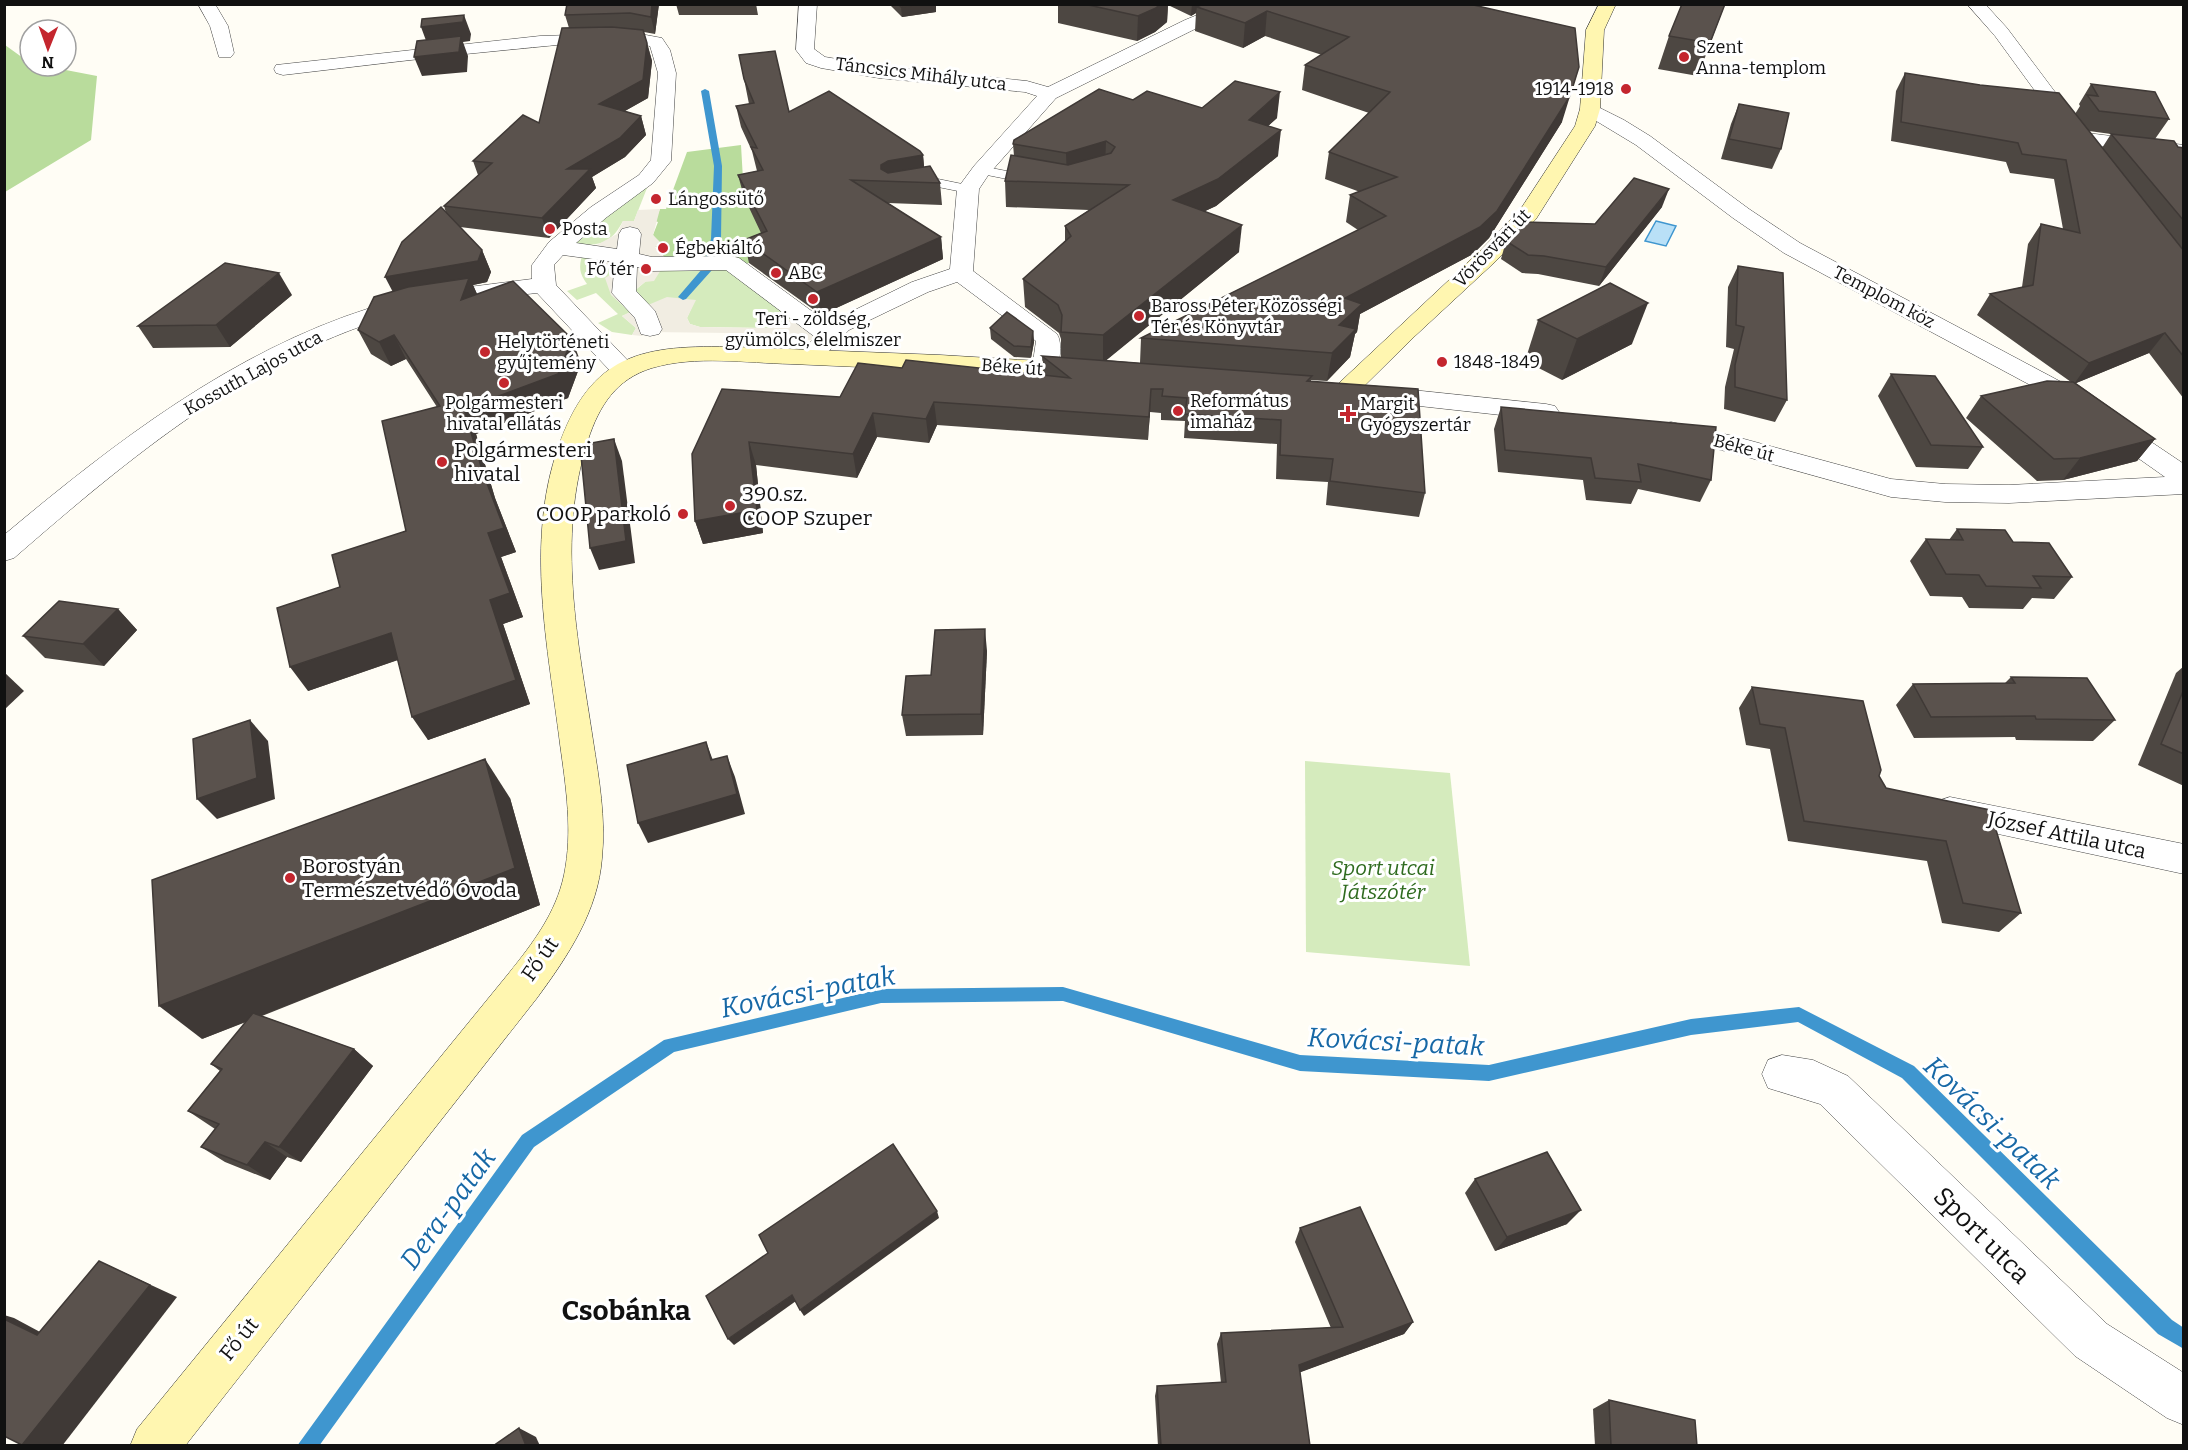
<svg xmlns="http://www.w3.org/2000/svg" width="2188" height="1450" font-family="Bitter,serif">
	<rect width="100%" height="100%" fill="#fffdf5"/>
	<g fill="#d5ebbd">
		<path d="M643 188H647L634 221H623C610 246 597 246 570 244Z"/>
		<path d="M582 255 599 256 613 273 631 312 622 316 636 328 632 335 612 332 598 323 618 314 596 293 577 300 567 291 587 284C579 273 579 267 582 255Z"/>
		<polygon points="721,265 796,316 770,328 700,327 690,324 687,318 695,300 648,305 633,292 663,267"/>
		<polygon points="1305,761 1450,773 1470,966 1306,952"/>
	</g>
	<g fill="#b9dc9c">
		<polygon points="5,45 30,63 30,66 45,66 97,76 91,140 5,192"/>
		<polygon points="741,145 744,197 770,235 770,254 744,265 667,260 655,246 660,244 653,235 658,222 655,221 660,209 666,209 687,152"/>
	</g>
	<polygon fill="#f1ede2" points="660,209 653,235 661,243 655,247 667,260 654,281 645,282 633,292 648,305 667,297 696,300 687,318 690,324 700,327 770,328 795,317 817,319 852,336 850,341 738,338 730,333 649,332 642,336 632,335 636,328 622,316 630,312 611,295 605,278 613,273 599,256 595,246 617,234 623,221 634,221 638,210"/>
	<polygon fill="#b9e0f7" stroke="#3f96cf" stroke-width="1.5" points="1656,221 1676,226 1666,246 1645,241"/>
	<g fill="none" stroke-linecap="round" stroke-linejoin="round">
		<g fill="#3f96cf" fill-rule="evenodd">
			<polygon points="705,89 709,91 722,166 721,239 712,270 686,299 683,300 678,297 702,269 711,239 714,166 701,91"/>
			<polygon points="1063,987 1300,1055 1489,1065 1691,1019 1799,1007 1914,1066 2172,1320 2184,1328 2184,1349 2158,1334 1902,1078 1798,1022 1691,1035 1489,1081 1300,1071 1063,1001 881,1003 674,1052 534,1147 319,1446 297,1446 522,1135 664,1040 881,989"/>
		</g>
		<defs>
			<g id="lane">
				<polygon points="981,166 1032,176 1038,180 1032,184 977,173 975,170"/>
				<polygon points="933,178 972,186 974,189 968,193 933,186 915,188 909,184 915,180"/>
			</g>
			<g id="street">
				<polygon points="198,4 215,4 228,26 234,53 231,57 219,57 210,26"/>
				<path d="M799 4H817L814 49 825 57 879 66 1027 81 1048 87 1185 20 1224 4H1248L1246 8 1197 28 1056 98 989 174 979 189 973 271 1057 334C1063 343 1060 365 1054 374L1045 377 1036 374 1032 369 1036 341 957 282 928 292 849 330 823 357 814 359 805 357 802 352 815 337 726 270 652 271 637 267 636 291 655 311 662 329 659 334 650 336 641 334 635 318 612 293 615 262 563 255 554 265 556 285 632 365 636 370 632 375 623 378 614 375 537 293C492 298 446 301 403 313 253 354 129 458 14 558L4 561V535C115 442 232 352 370 308 423 291 478 286 532 279V265L549 242 591 207 639 175 651 160 658 73 650 46C607 38 560 45 516 49 439 56 361 66 283 75L276 73 274 69 276 65 540 36 635 33 662 38 670 50 676 73 671 161 653 183 607 217 576 243 617 249 619 234 622 229 630 227 638 229 641 234 639 254 652 257 731 256 739 258 828 323 912 282 950 269 957 189 974 166 1037 96 1025 92 879 78 821 68 806 63 796 50Z"/>
				<polygon points="1967,4 1985,4 2007,28 2082,128 2079,132 2184,145 2184,157 2072,142 2069,138 2072,134 2065,132 1995,36"/>
				<polygon points="1590,103 1624,120 1650,136 1749,209 1800,243 2065,384 2184,464 2184,494 2009,503 1945,502 1891,497 1729,452 1662,436 1658,430 1662,424 1671,422 1733,436 1891,479 1945,484 2009,485 2165,477 2047,394 1784,253 1733,218 1636,145 1583,113 1580,109 1583,105"/>
				<polygon points="1374,386 1546,404 1555,406 1559,412 1555,418 1546,420 1365,400 1361,394 1365,388"/>
				<polygon points="1950,797 2184,844 2184,874 1938,821 1933,811 1938,801"/>
				<polygon points="1782,1055 1813,1060 1848,1076 2107,1324 2184,1373 2184,1425 2167,1418 2075,1356 1820,1104 1768,1088 1762,1074 1768,1060"/>
			</g>
			<g id="secondary">
				<polygon points="1599,4 1616,4 1604,30 1600,109 1595,126 1536,219 1496,261 1415,336 1353,397 1344,400 1302,395 1298,390 1302,385 1311,382 1338,384 1480,251 1520,210 1575,126 1580,109 1586,30"/>
				<path d="M736 347 940 355 1089 364 1098 367 1102 372 1098 377 1089 380C990 373 891 368 791 364 746 363 696 355 652 368 616 379 599 406 588 440 556 539 578 640 593 740 599 779 606 818 602 858 598 911 568 956 537 998L185 1446H130L137 1429 509 973C533 943 556 913 564 875 573 832 566 787 560 744 548 647 525 543 558 448 591 352 643 345 736 347Z"/>
			</g>
		</defs>
		<use href="#lane" stroke="#444" stroke-width="1"/>
		<use href="#street" stroke="#444" stroke-width="1"/>
		<use href="#secondary" stroke="#333" stroke-width="1"/>
		<use href="#lane" fill="#fff" fill-rule="evenodd"/>
		<use href="#street" fill="#fff" fill-rule="evenodd"/>
		<use href="#secondary" fill="#fff6b0" fill-rule="evenodd"/>
	</g>
	<g fill="#4d4742" fill-rule="evenodd">
		<polygon points="567,4 659,4 655,34 644,32 652,61 648,98 625,111 641,116 646,135 625,157 592,177 596,188 549,238 460,227 482,250 491,272 487,282 473,285 477,294 581,363 568,398 476,434 495,498 516,552 501,557 523,617 503,624 530,704 428,740 398,660 308,691 340,587 406,531 437,407 406,359 391,366 371,354 358,330 393,292 446,213 444,206 478,175 473,161 539,123 569,28 565,15"/>
		<polygon points="676,4 756,4 758,15 679,15"/>
		<polygon points="889,4 936,4 936,12 902,17"/>
		<polygon points="1058,4 1469,4 1562,122 1489,238 1473,254 1360,314 1357,332 1355,334 1350,357 1327,381 1311,380 1311,381 1425,493 1419,517 1326,505 1328,482 1276,479 1277,444 1184,438 1185,421 1161,420 1161,413 1150,412 1148,440 937,425 929,443 877,437 857,478 756,465 763,533 703,544 695,521 692,454 840,397 902,368 1043,375 1042,356 1061,357 1061,339 1059,333 1025,307 1023,279 1065,241 1065,226 1089,210 1006,207 1005,181 1014,156 1013,144 1133,100 1202,108 1277,118 1268,126 1278,156 1216,206 1205,211 1239,252 1106,360 1140,363 1141,338 1358,230 1346,222 1350,195 1360,192 1325,179 1329,152 1369,113 1302,90 1305,65 1322,55 1265,36 1243,48 1195,31 1196,13 1191,16 1168,5 1167,22 1155,32 1137,41 1058,23"/>
		<polygon points="1725,4 1698,76 1658,69 1669,36"/>
		<path d="M1905 73 2075 114 2080 106 2079 104 2091 84 2169 119 2155 139 2178 147 2184 148V399L2149 353 2076 383 2155 439 2137 461 2063 480 2037 481 1966 418 1981 396 2071 382 1977 315 1990 294 2022 287 2028 244 2041 224 2063 229 2054 179 2010 173 2006 162 1891 141 1896 91ZM2089 131 2111 134 2102 148Z"/>
		<polygon points="744,79 789,112 923,155 924,167 940,183 942,205 888,203 941,237 943,259 821,315 749,263 744,240 761,233 744,197 738,175 757,171 752,151 741,127 736,106 749,104"/>
		<polygon points="1739,104 1781,149 1772,169 1721,159 1731,124"/>
		<polygon points="1662,207 1599,286 1538,274 1522,273 1501,259 1506,241 1595,224"/>
		<polygon points="1738,266 1787,400 1775,422 1724,409 1725,387 1734,349 1726,347 1728,287"/>
		<polygon points="292,295 230,347 153,348 138,326"/>
		<polygon points="1538,320 1632,344 1562,380 1525,361"/>
		<polygon points="990,328 1033,331 1034,342 1031,358 1014,357 991,339"/>
		<polygon points="1891,374 1983,447 1968,469 1916,467 1878,396"/>
		<polygon points="1501,407 1711,480 1700,502 1638,489 1631,504 1586,500 1583,480 1498,472 1494,429"/>
		<polygon points="1957,529 2013,542 2072,577 2054,599 2032,598 2023,609 1969,608 1962,597 1930,596 1910,561 1926,539 1949,540"/>
		<polygon points="118,609 137,630 104,666 45,658 23,636"/>
		<polygon points="987,651 983,735 906,736 902,715 931,675"/>
		<polygon points="2184,666 2184,786 2138,765 2176,673"/>
		<polygon points="2011,677 2115,720 2093,741 2016,740 2015,737 1914,738 1896,705 1913,684 2005,683"/>
		<polygon points="1752,687 1879,776 1886,788 1990,810 2021,913 1999,932 1942,923 1927,861 1788,841 1770,749 1746,745 1739,708"/>
		<polygon points="510,798 540,905 262,1016 354,1049 373,1066 301,1162 287,1157 270,1180 225,1162 201,1147 215,1129 188,1111 220,1071 211,1064 246,1022 202,1039"/>
		<polygon points="1475,1179 1567,1224 1495,1251 1465,1193"/>
		<polygon points="1300,1228 1413,1322 1404,1334 1300,1372 1310,1446 1158,1446 1155,1396 1157,1386 1221,1383 1217,1344 1221,1333 1331,1328 1295,1242"/>
		<polygon points="1609,1400 1697,1446 1595,1446 1593,1409"/>
	</g>
	<g fill="#3f3936">
		<polygon points="652,4 659,4 655,34 651,17"/>
		<polygon points="919,4 936,4 936,12 902,17 901,7"/>
		<polygon points="1160,4 1168,4 1167,22 1155,32 1137,41 1138,16"/>
		<polygon points="1192,4 1217,4 1197,7 1196,13 1191,16"/>
		<polygon points="1267,11 1265,36 1243,48 1245,23"/>
		<polygon points="464,15 471,34 470,41 463,42 468,56 467,72 422,76 414,57 428,46 421,27"/>
		<polygon points="647,43 652,61 648,98 605,122 599,104"/>
		<polygon points="1579,67 1562,122 1489,238 1473,254 1360,314 1357,332 1355,334 1350,357 1327,381 1332,353 1345,298"/>
		<polygon points="1280,92 1277,118 1246,146 1249,120"/>
		<polygon points="641,116 646,135 625,157 592,177 596,188 549,238 542,218 567,169"/>
		<polygon points="1281,130 1278,156 1216,206 1171,227 1173,200"/>
		<polygon points="1106,141 1105,168 1067,180 1066,153"/>
		<polygon points="923,155 925,177 882,181 881,165 888,161"/>
		<polygon points="1669,189 1662,207 1599,286 1606,267"/>
		<polygon points="1242,225 1239,252 1103,363 1103,335"/>
		<polygon points="941,237 943,259 821,315 817,292"/>
		<polygon points="482,250 491,272 487,282 473,285 480,301 396,298 385,277"/>
		<polygon points="279,273 292,295 230,347 216,325"/>
		<polygon points="1648,303 1632,344 1562,380 1577,339"/>
		<polygon points="1033,331 1034,342 1031,358 1031,347"/>
		<polygon points="2165,333 2149,353 2074,384 2089,363"/>
		<polygon points="394,335 406,359 391,366 379,342"/>
		<polygon points="572,339 581,363 568,398 476,434 495,498 516,552 501,557 523,617 503,624 530,704 428,740 412,717 490,600 483,473 464,409"/>
		<polygon points="1151,389 1150,412 1148,440 1149,417"/>
		<polygon points="934,402 937,425 929,443 926,419"/>
		<polygon points="873,413 877,437 857,478 853,454"/>
		<polygon points="614,439 622,461 635,563 599,570 590,548"/>
		<polygon points="2155,439 2137,461 2063,480 2080,458"/>
		<polygon points="749,442 756,465 763,533 703,544 695,521"/>
		<polygon points="118,609 137,630 104,666 83,644"/>
		<polygon points="985,629 987,651 983,735 981,714"/>
		<polygon points="391,633 406,657 308,691 290,667"/>
		<polygon points="4,672 24,691 4,710"/>
		<polygon points="250,720 268,741 275,799 217,819 197,799"/>
		<polygon points="706,742 714,763 711,760"/>
		<polygon points="727,756 735,777 745,814 648,843 638,823"/>
		<polygon points="485,759 510,798 540,905 202,1039 159,1006"/>
		<polygon points="354,1049 373,1066 301,1162 279,1147"/>
		<polygon points="265,1142 287,1157 270,1180 247,1165"/>
		<polygon points="1581,1210 1567,1224 1495,1251 1507,1237"/>
		<polygon points="937,1211 939,1218 804,1316 800,1310"/>
		<polygon points="99,1261 177,1297 62,1446 22,1445"/>
		<polygon points="792,1295 796,1301 734,1345 728,1339"/>
		<polygon points="4,1315 14,1318 68,1347 37,1335 4,1319"/>
		<polygon points="1413,1322 1404,1334 1293,1375 1299,1365"/>
		<polygon points="519,1428 536,1437 540,1446 526,1446"/>
	</g>
	<g fill="#5a524d" stroke="#3f3936" stroke-width="1.5">
		<polygon points="567,4 652,4 651,17 630,13 565,15"/>
		<polygon points="898,4 919,4 901,7"/>
		<polygon points="1084,4 1160,4 1156,8 1138,16"/>
		<polygon points="1203,4 1469,4 1575,28 1579,67 1570,96 1497,211 1480,227 1345,298 1362,304 1339,325 1356,329 1332,353 1141,338 1386,216 1350,195 1397,177 1329,152 1390,92 1305,65 1349,37 1267,11 1245,23 1197,7"/>
		<polygon points="1682,4 1725,4 1710,43 1669,36"/>
		<polygon points="464,15 463,22 421,27 422,19"/>
		<polygon points="612,27 643,30 647,43 643,80 599,104 641,116 620,138 567,169 590,169 542,218 444,206 492,163 473,161 523,115 539,123 562,28"/>
		<polygon points="461,36 459,52 414,57 417,41"/>
		<polygon points="775,51 789,112 829,91 920,151 923,155 888,161 881,165 881,169 888,173 930,166 940,183 851,180 941,237 817,292 744,240 767,231 738,175 763,170 751,147 757,148 736,106 754,103 744,79 739,55"/>
		<polygon points="1905,73 1980,85 2059,93 2184,251 2184,357 2165,333 2089,363 1990,294 2033,285 2041,224 2080,233 2066,160 2022,154 2018,143 1901,122"/>
		<polygon points="1235,81 1280,92 1249,120 1281,130 1218,179 1173,200 1242,225 1103,335 1061,332 1062,315 1058,305 1023,279 1071,236 1065,226 1129,185 1005,181 1011,155 1068,165 1111,153 1115,147 1106,141 1066,153 1013,144 1014,140 1099,89 1133,100 1147,91 1202,108"/>
		<polygon points="2091,84 2155,92 2169,119 2099,111 2087,95 2098,96"/>
		<polygon points="1739,104 1789,113 1781,149 1729,139"/>
		<polygon points="2111,134 2174,141 2178,147 2184,148 2184,221"/>
		<polygon points="1634,178 1669,189 1606,267 1544,256 1528,255 1506,241 1524,222 1595,224"/>
		<polygon points="441,207 482,250 478,261 385,277 402,242"/>
		<polygon points="225,263 279,273 216,325 138,326"/>
		<polygon points="1738,266 1783,273 1787,400 1735,387 1735,365 1744,327 1736,325"/>
		<polygon points="469,278 461,300 513,281 572,339 558,374 464,409 483,473 504,528 488,533 510,593 490,600 516,680 412,717 391,633 290,667 277,608 340,587 332,555 406,531 382,421 440,406 394,335 379,342 358,330 374,297 408,287"/>
		<polygon points="1610,283 1648,303 1577,339 1538,320"/>
		<polygon points="1007,312 1033,331 1031,347 1014,346 990,328"/>
		<polygon points="1042,356 1312,376 1307,381 1418,389 1425,493 1330,481 1333,459 1280,455 1281,420 1185,414 1187,398 1162,396 1163,389 1151,389 1149,417 934,402 926,419 873,413 853,454 749,442 757,510 695,521 692,454 722,389 840,397 858,363 902,368 906,360 1070,378"/>
		<polygon points="1891,374 1935,376 1983,447 1931,445"/>
		<polygon points="2047,381 2073,382 2155,439 2080,458 2054,459 1981,396"/>
		<polygon points="1501,407 1716,427 1711,480 1638,464 1641,482 1595,478 1591,458 1505,450"/>
		<polygon points="614,439 626,541 590,548 580,445"/>
		<polygon points="1957,529 2005,530 2013,542 2049,543 2072,577 2033,576 2041,588 1986,586 1979,575 1946,574 1926,539 1963,540"/>
		<polygon points="59,601 118,609 83,644 23,636"/>
		<polygon points="985,629 981,714 902,715 906,676 931,675 935,630"/>
		<polygon points="2011,677 2087,678 2115,720 2036,719 2035,716 1931,717 1913,684 2015,683"/>
		<polygon points="1752,687 1863,701 1881,770 1879,776 1886,788 1990,810 2021,913 1963,903 1946,841 1804,821 1785,728 1760,724"/>
		<polygon points="2184,689 2184,754 2161,744"/>
		<polygon points="250,720 257,778 197,799 193,739"/>
		<polygon points="706,742 711,760 727,756 737,794 638,823 627,765"/>
		<polygon points="485,759 515,868 159,1006 152,880"/>
		<polygon points="253,1013 354,1049 279,1147 265,1142 247,1165 201,1147 219,1124 188,1111 222,1069 211,1064"/>
		<polygon points="893,1144 937,1211 800,1310 792,1295 728,1339 706,1296 768,1253 759,1235"/>
		<polygon points="1547,1152 1581,1210 1507,1237 1475,1179"/>
		<polygon points="1360,1207 1413,1322 1299,1365 1310,1446 1161,1446 1157,1386 1226,1382 1221,1333 1343,1327 1300,1228"/>
		<polygon points="99,1261 150,1285 22,1445 4,1436 4,1319 37,1335"/>
		<polygon points="1609,1400 1695,1420 1697,1446 1611,1446"/>
		<polygon points="519,1428 526,1446 493,1446"/>
	</g>
	<g fill="#c4262e" stroke="#fff" stroke-width="2">
		<circle cx="1684" cy="57" r="6"/>
		<circle cx="1626" cy="89" r="6"/>
		<circle cx="656" cy="199" r="6"/>
		<circle cx="550" cy="229" r="6"/>
		<circle cx="663" cy="248" r="6"/>
		<circle cx="646" cy="269" r="6"/>
		<circle cx="776" cy="273" r="6"/>
		<circle cx="813" cy="299" r="6"/>
		<circle cx="1139" cy="316" r="6"/>
		<circle cx="485" cy="352" r="6"/>
		<circle cx="1442" cy="362" r="6"/>
		<circle cx="504" cy="383" r="6"/>
		<circle cx="1178" cy="411" r="6"/>
		<path d="M1345 405h6v6h6v6h-6v6h-6v-6h-6v-6h6z"/>
		<circle cx="442" cy="462" r="6"/>
		<circle cx="730" cy="506" r="6"/>
		<circle cx="683" cy="514" r="6"/>
		<circle cx="290" cy="878" r="6"/>
	</g>
	<g text-anchor="middle" stroke-width="6" stroke-linejoin="round" paint-order="stroke">
		<g font-size="18" fill="#111" stroke="#fff" text-anchor="start">
			<text x="1696" y="53">Szent<tspan x="1696" dy="21">Anna-templom</tspan></text>
			<text x="1614" y="95" text-anchor="end">1914-1918</text>
			<text x="668" y="205">Lángossütő</text>
			<text x="562" y="235">Posta</text>
			<text x="675" y="254">Égbekiáltó</text>
			<text x="634" y="275" text-anchor="end">Fő tér</text>
			<text x="788" y="279">ABC</text>
			<text x="1151" y="312">Baross Péter Közösségi<tspan x="1151" dy="21">Tér és Könyvtár</tspan></text>
			<text x="813" y="325" text-anchor="middle">Teri - zöldség,<tspan x="813" dy="21">gyümölcs, élelmiszer</tspan></text>
			<text x="497" y="348">Helytörténeti<tspan x="497" dy="21">gyűjtemény</tspan></text>
			<text x="1454" y="368">1848-1849</text>
			<text x="1190" y="407">Református<tspan x="1190" dy="21">imaház</tspan></text>
			<text x="504" y="409" text-anchor="middle">Polgármesteri<tspan x="504" dy="21">hivatal ellátás</tspan></text>
			<text x="1360" y="410">Margit<tspan x="1360" dy="21">Gyógyszertár</tspan></text>
		</g>
		<g font-size="18" fill="#111" stroke="#fff">
			<text transform="translate(921 74) rotate(7)" y="6">Táncsics Mihály utca</text>
			<text transform="translate(1492 248) rotate(-46)" y="6">Vörösvári út</text>
			<text transform="translate(1884 297) rotate(28)" y="6">Templom köz</text>
			<text transform="translate(1012 367) rotate(4)" y="6">Béke út</text>
			<text transform="translate(253 373) rotate(-29)" y="6">Kossuth Lajos utca</text>
			<text transform="translate(1744 448) rotate(15)" y="6">Béke út</text>
		</g>
		<g font-size="21" fill="#111" stroke="#fff" text-anchor="start">
			<text x="454" y="457">Polgármesteri<tspan x="454" dy="24">hivatal</tspan></text>
			<text x="742" y="501">390.sz.<tspan x="742" dy="24">COOP Szuper</tspan></text>
			<text x="671" y="521" text-anchor="end">COOP parkoló</text>
			<text x="302" y="873">Borostyán<tspan x="302" dy="24">Természetvédő Óvoda</tspan></text>
		</g>
		<g font-size="21" fill="#111" stroke="#fff">
			<text transform="translate(2067 835) rotate(12)" y="7">József Attila utca</text>
			<text transform="translate(540 959) rotate(-55)" y="7">Fő út</text>
			<text transform="translate(239 1339) rotate(-51)" y="7">Fő út</text>
		</g>
		<g font-size="21" font-style="italic" fill="#2f6b1f" stroke="#fff">
			<text x="1383" y="875">Sport utcai<tspan x="1383" dy="24">Játszótér</tspan></text>
		</g>
		<g font-size="26" fill="#111" stroke="#fff">
			<text transform="translate(1982 1235) rotate(45)" y="9">Sport utca</text>
		</g>
		<g font-size="27" font-style="italic" fill="#1768a6" stroke="#fff">
			<text transform="translate(808 992) rotate(-11)" y="9">Kovácsi-patak</text>
			<text transform="translate(1396 1042) rotate(3)" y="9">Kovácsi-patak</text>
			<text transform="translate(1992 1123) rotate(44)" y="9">Kovácsi-patak</text>
			<text transform="translate(448 1209) rotate(-54)" y="9">Dera-patak</text>
		</g>
		<g font-size="28" font-weight="bold" fill="#111" stroke="#fff">
			<text x="626" y="1320">Csobánka</text>
		</g>
	</g>
	<rect width="2188" height="1450" fill="none" stroke="#111111" stroke-width="12"/>
	<g transform="translate(48 48) rotate(181)"><circle r="28" fill="#ffffff" stroke="#a0a0a0" stroke-width="1.5"/>
	<path d="M0-4.5L10 22L0 15L-10 22Z" fill="#c4262e"/>
	<text y="-9" font-size="16" font-weight="bold" text-anchor="middle" fill="#111111">N</text>
	</g>
</svg>
